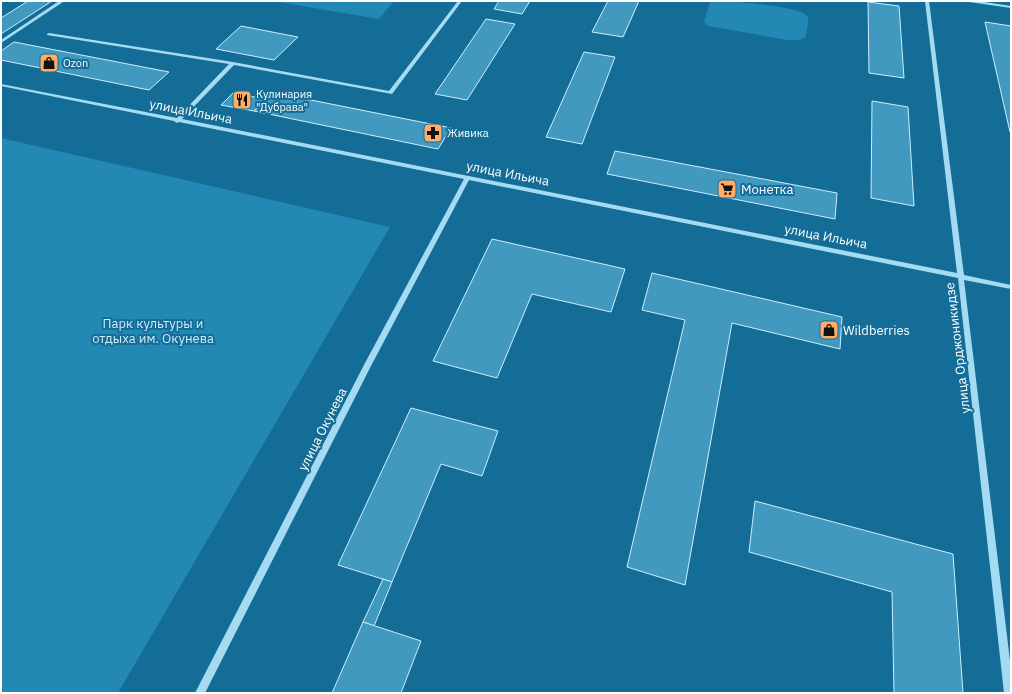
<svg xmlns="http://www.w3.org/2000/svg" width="1012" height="694" font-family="'IBM Plex Sans',sans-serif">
	<rect width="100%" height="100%" fill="#146d96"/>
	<g fill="#2388b3">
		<polygon points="273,1 394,1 379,19"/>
		<path d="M711 1C727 1 798 5 807 16 810 20 806 31 806 37L800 40H788L708 26 704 22 710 2Z"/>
		<polygon points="1,138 390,227 118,693 1,693"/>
	</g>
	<g fill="#4199bf" stroke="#cdeefd">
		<polygon points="28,1 52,1 1,34 1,18"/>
		<polygon points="499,1 530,1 522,14 494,9"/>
		<polygon points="608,1 639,1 623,37 592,32"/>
		<polygon points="868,2 899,6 904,78 869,73"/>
		<polygon points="486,19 515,24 467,100 435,94"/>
		<polygon points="985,22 1011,26 1011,132 1010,132"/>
		<polygon points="241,26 298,37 274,60 216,49"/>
		<polygon points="14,42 169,72 149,90 1,60 1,51"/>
		<polygon points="584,52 615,57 582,144 546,137"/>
		<polygon points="271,92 451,128 438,149 254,111"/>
		<polygon points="233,93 265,99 254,111 221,105"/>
		<polygon points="872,101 908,107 914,206 871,198"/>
		<polygon points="615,151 837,193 835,219 607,174"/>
		<polygon points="492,239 625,269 611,312 532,294 497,378 433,361"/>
		<polygon points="652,273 842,317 840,349 732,323 685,585 627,567 685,320 642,310"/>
		<polygon points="411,408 498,431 482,476 441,464 392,582 338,565"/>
		<polygon points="755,501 953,554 963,693 894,693 892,592 749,552"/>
		<polygon points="383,579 392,582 374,626 363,622"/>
		<polygon points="363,622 421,641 401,693 332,693"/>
	</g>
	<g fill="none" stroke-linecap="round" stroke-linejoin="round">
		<g fill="#a5dbf2" fill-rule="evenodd">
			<polygon points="59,1 63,2 1,43 1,40"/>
			<polygon points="458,1 462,1 392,94 234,65 182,119 957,273 925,1 929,1 964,275 1011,285 1011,289 964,280 1011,669 1011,693 1004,693 958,278 469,180 371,366 205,693 195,693 365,363 464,179 179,122 177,123 174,121 1,86 1,84 177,118 229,64 47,35 47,34 49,33 233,62 389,91"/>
			<polygon points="967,1 978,1 1011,6 1011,8 969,2"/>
		</g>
	</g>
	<defs>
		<symbol id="shop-square" viewBox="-11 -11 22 22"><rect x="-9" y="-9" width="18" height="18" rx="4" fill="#ffad66" stroke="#146d96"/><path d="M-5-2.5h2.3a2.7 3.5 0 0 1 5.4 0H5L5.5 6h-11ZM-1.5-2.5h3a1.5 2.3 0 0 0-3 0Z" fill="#111"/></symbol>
		<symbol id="restaurant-square" viewBox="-11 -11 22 22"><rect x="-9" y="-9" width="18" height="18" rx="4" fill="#ffad66" stroke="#146d96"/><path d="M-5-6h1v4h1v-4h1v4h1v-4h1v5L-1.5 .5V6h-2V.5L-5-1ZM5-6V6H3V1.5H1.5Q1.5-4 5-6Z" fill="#111"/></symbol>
		<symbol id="pharmacy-square" viewBox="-11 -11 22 22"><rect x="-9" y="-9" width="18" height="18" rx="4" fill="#ffad66" stroke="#146d96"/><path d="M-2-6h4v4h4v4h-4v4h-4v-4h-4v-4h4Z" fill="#111"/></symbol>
		<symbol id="supermarket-square" viewBox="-11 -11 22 22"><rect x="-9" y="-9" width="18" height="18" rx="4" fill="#ffad66" stroke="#146d96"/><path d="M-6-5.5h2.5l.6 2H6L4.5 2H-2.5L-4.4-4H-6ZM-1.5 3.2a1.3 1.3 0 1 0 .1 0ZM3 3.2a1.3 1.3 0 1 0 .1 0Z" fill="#111"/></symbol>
	</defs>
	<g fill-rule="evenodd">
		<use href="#shop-square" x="38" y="52" width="22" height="22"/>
		<use href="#restaurant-square" x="231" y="89" width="22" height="22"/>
		<use href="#pharmacy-square" x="422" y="122" width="22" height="22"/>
		<use href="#supermarket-square" x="716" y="178" width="22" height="22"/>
		<use href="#shop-square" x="818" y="319" width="22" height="22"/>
	</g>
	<g text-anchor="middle" stroke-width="4" stroke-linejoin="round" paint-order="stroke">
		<g font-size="11" fill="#fff" stroke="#146d96" text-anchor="start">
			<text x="63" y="67">Ozon</text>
			<text x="256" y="98">Кулинария<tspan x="256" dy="13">"Дубрава"</tspan></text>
			<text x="447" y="137">Живика</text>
		</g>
		<g font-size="13" fill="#fff" stroke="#146d96">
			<text transform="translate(191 111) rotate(11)" y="5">улица Ильича</text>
			<text transform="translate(508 173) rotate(11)" y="5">улица Ильича</text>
			<text transform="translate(826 236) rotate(11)" y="5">улица Ильича</text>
			<text transform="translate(957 348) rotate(-97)" y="5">улица Орджоникидзе</text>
			<text transform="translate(322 429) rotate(-63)" y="5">улица Окунева</text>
		</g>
		<g font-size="13" fill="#fff" stroke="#146d96" text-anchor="start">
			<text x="741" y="194">Монетка</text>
			<text x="843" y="335">Wildberries</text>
		</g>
		<g font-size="13" fill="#cdeefd" stroke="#146d96">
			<text x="153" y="328">Парк культуры и<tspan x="153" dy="15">отдыха им. Окунева</tspan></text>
		</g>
	</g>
	<rect width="1012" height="694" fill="none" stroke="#ffffff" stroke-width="4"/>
</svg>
